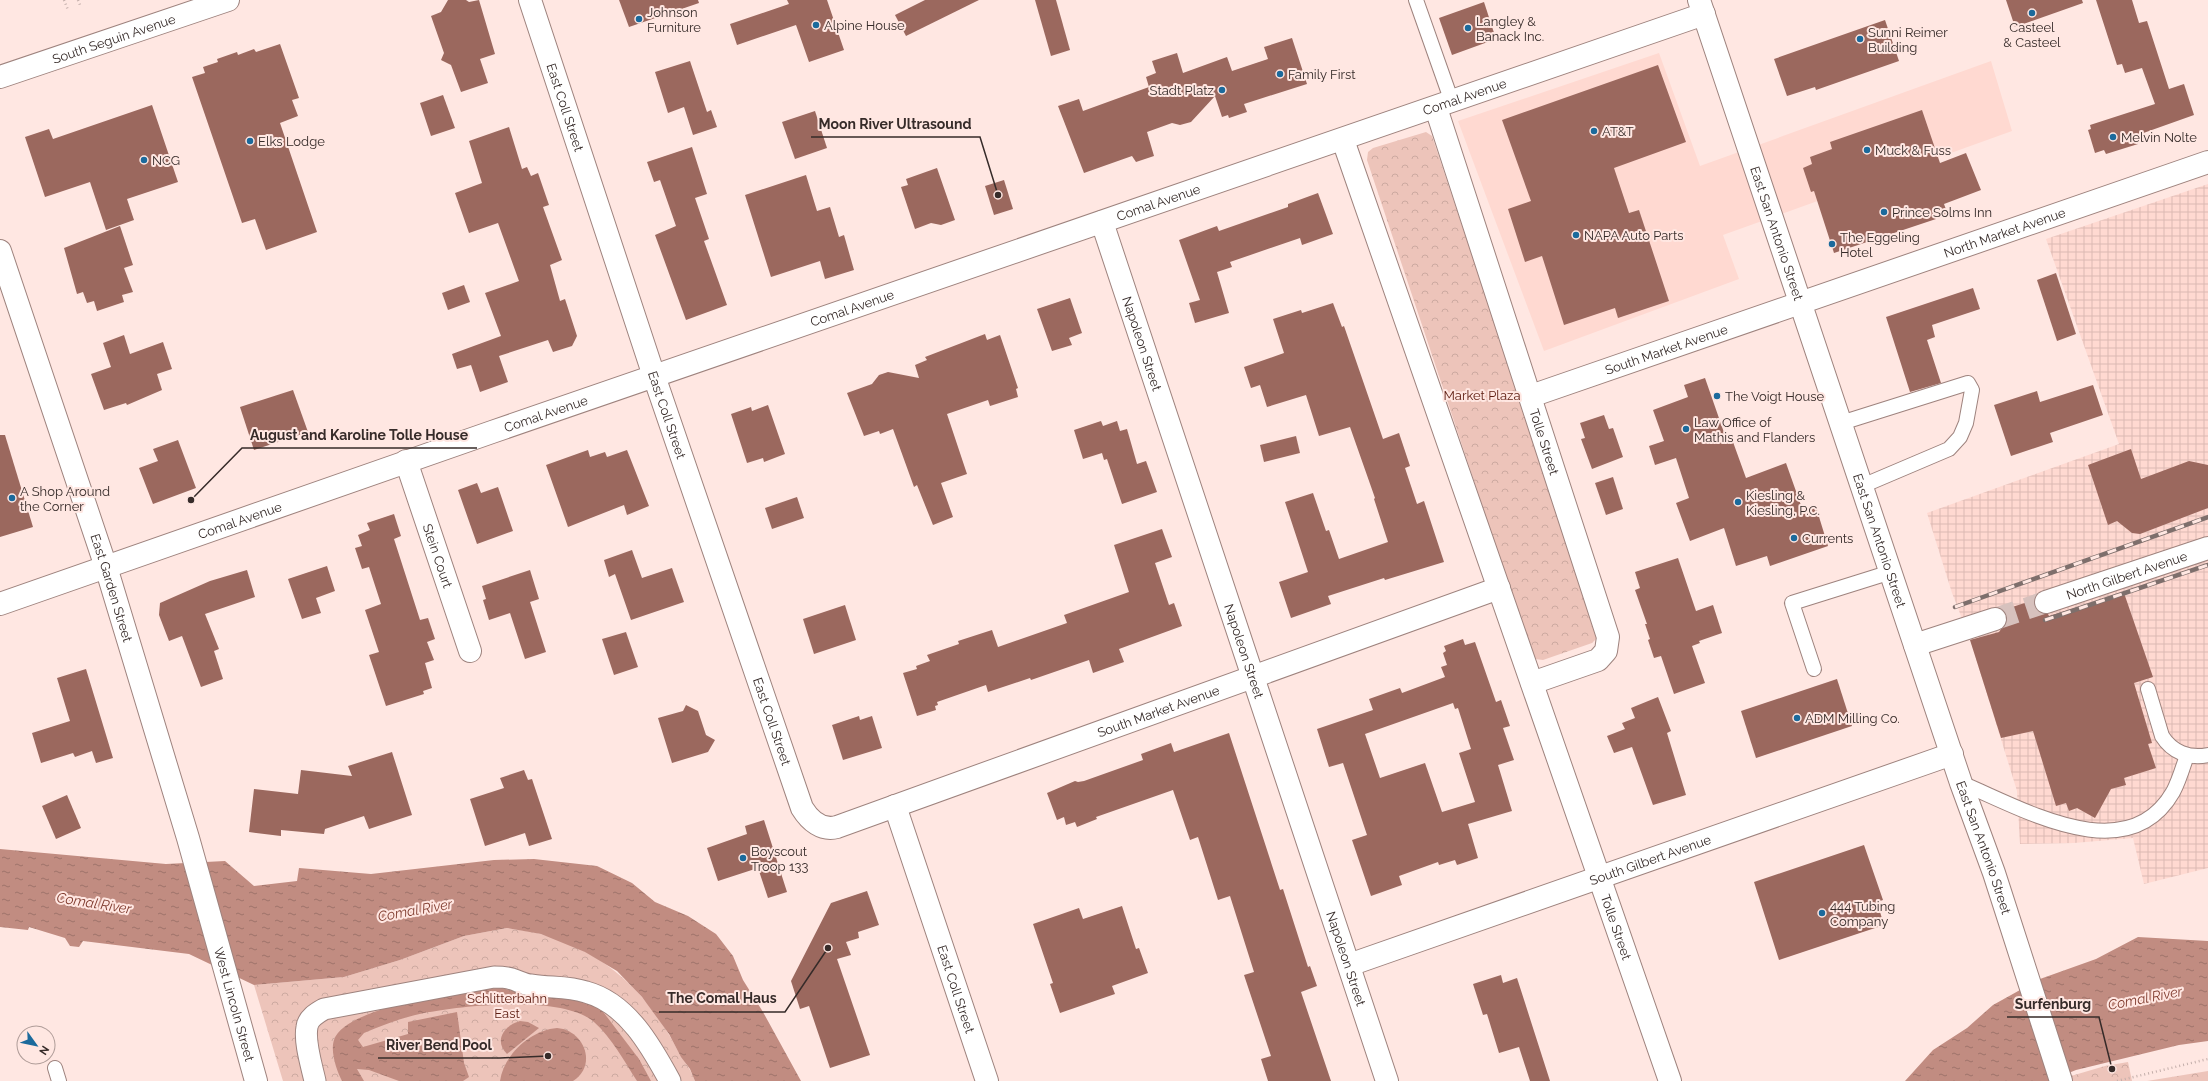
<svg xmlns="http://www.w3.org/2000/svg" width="2208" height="1081" font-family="Raleway,sans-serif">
	<defs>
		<pattern id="industrial-grid" width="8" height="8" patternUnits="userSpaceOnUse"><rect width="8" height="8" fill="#ffd9d1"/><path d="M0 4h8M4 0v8" fill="none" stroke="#dbbab3"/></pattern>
		<pattern id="forest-crowns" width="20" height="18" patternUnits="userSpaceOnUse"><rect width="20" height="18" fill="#edc4ba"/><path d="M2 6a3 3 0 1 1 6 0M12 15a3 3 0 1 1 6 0" fill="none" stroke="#cca9a0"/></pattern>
		<pattern id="water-ripples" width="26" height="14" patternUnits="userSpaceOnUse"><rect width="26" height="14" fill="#c18c81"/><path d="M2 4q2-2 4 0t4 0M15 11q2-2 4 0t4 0" fill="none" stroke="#9e736a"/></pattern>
	</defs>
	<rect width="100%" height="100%" fill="#ffe7e2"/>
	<polygon fill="#ffd9d1" points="1659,53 1700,166 1991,61 2012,131 1723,235 1739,279 1544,351 1458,121"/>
	<polygon fill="url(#industrial-grid)" points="2208,184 2208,868 2144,884 2133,838 2074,843 2020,844 2017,791 1970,639 1952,593 1927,513 2119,444 2046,239"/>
	<g fill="url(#forest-crowns)">
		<polygon points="1426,132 1432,136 1597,630 1597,638 1592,643 1543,660 1535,659 1532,655 1367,160 1368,152 1373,148"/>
		<path d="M507 928C518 930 530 931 541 934 605 952 647 992 677 1049 683 1060 691 1069 695 1081H283L254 985 344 977 400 960 464 936Z"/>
		<polygon points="2128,1062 2132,1081 2054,1081 2105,1066"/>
		<polygon points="2208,1071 2208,1081 2147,1081"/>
	</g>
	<g fill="url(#water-ripples)">
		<polygon points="0,849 166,864 225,861 254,886 297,881 299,868 371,874 494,860 534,859 597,866 632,883 655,902 688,916 716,934 733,956 743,980 763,1012 801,1081 695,1081 690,1069 681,1057 669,1034 642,997 617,971 585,952 541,934 507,928 464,936 400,960 344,977 254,985 189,954 83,941 79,947 70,946 65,938 29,927 28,930 0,927"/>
		<polygon points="2138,937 2208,941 2208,1041 2179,1045 2076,1070 2049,1081 1905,1081 1933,1050 1967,1028 1993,1005 2040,979 2096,959"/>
		<path d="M502 988 529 996 572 997 601 1009 639 1059 651 1081H637C624 1061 612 1038 594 1022 562 995 464 1005 424 1013 404 1017 383 1025 364 1033L358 1040 363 1047 408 1034V1022L457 1012 464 1063 469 1077 463 1081H399L369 1070 357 1069 364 1081H342C337 1071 330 1052 334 1040 345 1006 469 989 502 988Z"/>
		<path d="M520 1021 528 1022 539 1028 507 1054C494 1041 503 1026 520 1021Z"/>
		<path d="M557 1028C584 1030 598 1065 573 1081H500C504 1054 531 1030 557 1028Z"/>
	</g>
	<g fill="#9b685e" fill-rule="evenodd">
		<polygon points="448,0 466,0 469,2 479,0 495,54 480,59 488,83 461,92 451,65 441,60 444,53 431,16 441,12"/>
		<polygon points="619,0 698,0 699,3 629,27"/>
		<polygon points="787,0 827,0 844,50 809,62 796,25 737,45 730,24 789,4"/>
		<polygon points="925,0 979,0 906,36 895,15"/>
		<polygon points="1035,0 1056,0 1070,50 1051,56"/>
		<polygon points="2006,0 2082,0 2083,3 2015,27"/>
		<polygon points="2096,0 2132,0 2139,23 2147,21 2169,89 2184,84 2194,115 2135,136 2138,144 2106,154 2104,150 2095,153 2088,130 2091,129 2090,125 2155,104 2142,68 2125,73 2122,64 2117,65"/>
		<polygon points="1484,2 1496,39 1452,55 1439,18"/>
		<polygon points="1885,20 1899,61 1816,90 1815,87 1787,96 1774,59"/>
		<polygon points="1292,38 1307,84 1244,104 1247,112 1229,118 1228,115 1222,117 1215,96 1191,122 1180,125 1172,123 1147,132 1154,156 1136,162 1132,156 1084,173 1058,106 1079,99 1083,111 1149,87 1146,77 1156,73 1152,61 1177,53 1183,73 1227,57 1232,71 1268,59 1264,47"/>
		<polygon points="280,44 299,98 292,100 298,116 280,123 317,232 266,250 255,219 242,223 192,77 205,73 203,67 218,62 217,59 237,52 238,55 254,49 256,52"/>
		<polygon points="690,61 707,112 711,110 717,127 693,135 684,107 668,113 655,72"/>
		<polygon points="1658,65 1686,142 1614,168 1629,213 1639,210 1669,301 1618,318 1615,308 1564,325 1542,256 1525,262 1508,209 1531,201 1502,120"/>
		<polygon points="443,95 455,128 431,136 420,103"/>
		<polygon points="152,105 178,182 127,199 134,220 106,230 90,182 45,197 25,137 49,129 53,139"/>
		<polygon points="1922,110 1940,163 1966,153 1981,190 1944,204 1948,215 1834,253 1814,191 1811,192 1803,168 1812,164 1810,157 1832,149 1830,142"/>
		<polygon points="815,111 827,148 795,159 782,122"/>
		<polygon points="509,127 522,169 527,167 531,176 538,173 549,205 543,207 562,260 550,265 560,301 565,299 577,336 572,346 553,352 548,340 499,356 508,382 480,392 471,365 457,369 452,354 501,336 485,293 519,281 498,223 469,233 455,193 482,183 469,141"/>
		<polygon points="692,147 707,194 695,198 709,239 704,241 727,305 686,320 655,235 676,226 660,180 654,182 647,162"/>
		<polygon points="937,168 955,220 941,225 931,223 915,229 901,187 908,185 906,179"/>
		<polygon points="806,175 817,211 830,207 839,237 844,235 854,270 825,279 820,261 771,277 745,195"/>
		<polygon points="1004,180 1013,209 994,215 985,186"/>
		<polygon points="1318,193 1333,234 1302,245 1300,238 1230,262 1232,267 1217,272 1229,313 1195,323 1189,303 1200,300 1179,240 1217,226 1219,231 1288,207 1288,204"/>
		<polygon points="120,226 133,265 124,268 133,292 122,295 124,302 97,311 94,301 87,303 83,292 77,294 64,248"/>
		<polygon points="2056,273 2076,334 2057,341 2037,280"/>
		<polygon points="464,285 470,302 448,310 442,293"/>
		<polygon points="1973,288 1980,309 1932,325 1935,337 1927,340 1941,383 1910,392 1886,317"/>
		<polygon points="1070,298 1082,333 1069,338 1072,345 1052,351 1037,309"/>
		<polygon points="1333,303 1342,327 1344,326 1383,439 1399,433 1410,466 1405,468 1417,504 1424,501 1444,562 1385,580 1384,578 1328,596 1331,604 1291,618 1279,582 1308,572 1285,502 1313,493 1326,531 1329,530 1339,559 1388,542 1374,499 1375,498 1350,427 1319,436 1306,395 1267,407 1260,385 1251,388 1244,367 1284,353 1273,319 1301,310 1302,313"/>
		<polygon points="985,334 987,340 1000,335 1018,388 1016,389 1018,397 990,406 988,400 947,414 967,474 941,483 953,517 933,525 917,485 914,487 893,429 880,434 879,431 864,436 847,393 872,384 879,375 888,372 919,378 915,365 927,360 925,357"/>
		<polygon points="124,335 130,354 163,342 172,369 157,374 162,390 127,405 126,403 104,410 91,374 111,367 103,343"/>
		<polygon points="1705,378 1728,444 1733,442 1746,478 1786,463 1803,511 1816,507 1828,546 1770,566 1767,556 1736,566 1724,528 1690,541 1676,503 1689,498 1676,458 1655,465 1649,446 1664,441 1653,410 1688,397 1684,385"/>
		<polygon points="2093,385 2103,415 2050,433 2053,442 2011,456 1994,405 2037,391 2040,402"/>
		<polygon points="293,390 308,432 254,450 240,407"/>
		<polygon points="768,405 785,454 764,462 763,458 747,463 731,414 751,407 752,411"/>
		<polygon points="1604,415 1609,429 1613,428 1623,457 1592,469 1581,439 1585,438 1580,423"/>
		<polygon points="1101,421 1103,426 1117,421 1120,431 1127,429 1137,464 1146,461 1157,492 1122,504 1107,459 1104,460 1102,453 1083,459 1074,430"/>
		<polygon points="0,435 5,435 33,527 0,537"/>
		<polygon points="1296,436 1300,453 1264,462 1260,445"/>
		<polygon points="178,440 196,488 153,504 139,468 158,461 153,449"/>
		<polygon points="2131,449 2141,479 2189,461 2208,465 2208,508 2140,534 2132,533 2117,521 2108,525 2088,465"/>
		<polygon points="588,450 590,457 605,452 607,457 627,450 649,506 627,515 624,505 568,527 546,465"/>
		<polygon points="1613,477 1623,509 1606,515 1595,483"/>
		<polygon points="477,483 481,493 498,487 513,531 477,544 458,490"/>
		<polygon points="797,497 804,518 772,529 765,508"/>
		<polygon points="394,514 401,536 394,539 420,620 428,618 435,639 427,642 434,660 425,663 432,688 423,691 424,694 386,706 369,655 379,652 365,610 381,604 369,567 362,569 355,548 362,546 358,535 370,530 367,523"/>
		<polygon points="1162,529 1172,557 1155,563 1169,605 1174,603 1182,626 1119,649 1124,662 1093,673 1089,660 1031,680 1030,678 988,692 986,685 937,702 938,705 935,706 936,710 917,716 903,673 917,669 916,666 930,661 927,655 959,644 958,641 992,630 998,647 1067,623 1064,615 1129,592 1114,545"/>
		<polygon points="632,550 642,578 672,568 684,602 631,620 615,574 609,577 604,560"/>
		<polygon points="1678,558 1696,611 1713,605 1722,633 1699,641 1700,643 1692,646 1705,683 1674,694 1661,656 1654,658 1648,640 1650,639 1645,624 1647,624 1635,590 1640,588 1635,572"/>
		<polygon points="327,566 335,591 316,598 321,613 302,619 288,579"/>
		<polygon points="247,570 255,597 205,614 219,649 214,651 223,679 201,687 182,636 169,641 159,615 160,603 210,581"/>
		<polygon points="530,570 539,599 530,602 546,652 525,659 510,613 489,620 483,600 486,599 482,586"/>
		<polygon points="2124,593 2153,677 2134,683 2152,743 2148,744 2156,768 2124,778 2126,785 2111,789 2095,818 2077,808 2069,811 2066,803 2056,806 2033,731 2001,738 1970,640 1999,632 2007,621 2007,615 2003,610 2034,600 2037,611 2048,614 2049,616"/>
		<polygon points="845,605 856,640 814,654 803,619"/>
		<polygon points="626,632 638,667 614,675 602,639"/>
		<path d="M1463 639 1465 645 1475 642 1496 702 1501 700 1510 726 1503 728 1514 760 1498 765 1512 811 1468 824 1478 858 1457 865 1455 860 1439 865 1438 862 1399 876 1402 885 1371 896 1352 840 1367 835 1343 763 1329 767 1317 729 1373 710 1369 699 1400 688 1402 693 1445 677 1441 667 1447 665 1443 653 1446 651 1444 646ZM1453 703 1455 709 1458 708 1471 749 1459 753 1475 802 1442 812 1425 763 1380 778 1365 734Z"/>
		<polygon points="86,669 113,758 96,763 92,751 75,757 73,753 41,763 32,733 70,721 57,678"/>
		<polygon points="1837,679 1852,726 1756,758 1741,711"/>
		<polygon points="1658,697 1671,731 1667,733 1686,795 1653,805 1632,747 1614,753 1607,736 1625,729 1622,723 1635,718 1631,708"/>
		<polygon points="686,705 698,711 706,735 715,740 708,752 672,763 658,718 683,711"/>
		<polygon points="859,716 860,720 872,716 882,748 843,760 832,725"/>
		<polygon points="1229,733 1280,890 1283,889 1308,967 1310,966 1317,986 1301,992 1331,1081 1268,1081 1261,1059 1271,1056 1244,975 1254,972 1230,896 1218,900 1198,837 1190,840 1173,790 1096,817 1097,819 1077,827 1075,822 1066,825 1064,817 1057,820 1047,793 1075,781 1078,782 1084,781 1143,760 1141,754 1171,743 1174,752"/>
		<polygon points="392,752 412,815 369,829 364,816 325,829 324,834 281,830 281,836 249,832 254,789 298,794 301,770 352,776 348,766"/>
		<polygon points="524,770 528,780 532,779 552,839 529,846 525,833 485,846 470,799 504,788 500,778"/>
		<polygon points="67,795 81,828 56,839 42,806"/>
		<polygon points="764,820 787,892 768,898 758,868 718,881 707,848 747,834 745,826"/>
		<polygon points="1864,845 1883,900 1877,902 1884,925 1779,960 1754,882"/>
		<polygon points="867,891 879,925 858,932 859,938 846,942 851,955 837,959 870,1055 830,1068 809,1006 800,1009 791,981 831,903"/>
		<polygon points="1122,906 1136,949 1139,948 1148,973 1112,986 1115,994 1060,1013 1050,984 1053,983 1033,924 1079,908 1083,919"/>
		<polygon points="1501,975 1503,983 1517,978 1550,1081 1530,1081 1519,1047 1499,1053 1487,1014 1483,1015 1473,984"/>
	</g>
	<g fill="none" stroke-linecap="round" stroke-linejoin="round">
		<polyline stroke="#d7c1bd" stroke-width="22" stroke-dasharray="22 11" stroke-linecap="butt" points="1995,619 2046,602"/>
		<defs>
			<g id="service">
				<polyline points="1416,0 1452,102"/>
				<polyline points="1841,423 1968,383 1972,390 1966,423 1960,437 1949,449 1862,486"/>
				<polyline points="1814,669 1792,603 1891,572"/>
				<path d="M2148 689 2162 736C2172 752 2189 759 2208 755"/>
				<path d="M1961 783C2020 807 2127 872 2173 792 2179 781 2183 767 2187 755"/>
				<polyline points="55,1068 59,1081"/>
			</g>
			<path id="pedestrian" d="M315 1081C312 1067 304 1042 307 1027 308 1018 317 1013 324 1009L494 977C499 977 506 977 512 979 519 981 524 985 532 985 550 988 568 986 586 992 627 1003 651 1046 670 1081"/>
			<g id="minor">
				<path id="s1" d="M530 0 654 376 802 808C810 821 822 831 837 827L1499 588"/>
				<path id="s2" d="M1436 108 1608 637 1606 651 1598 660 1532 683"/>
				<path id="s3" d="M1343 140 1670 1081"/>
				<path id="s4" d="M1102 222 1387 1081"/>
				<path id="s5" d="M1531 396 2208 162"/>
				<path id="s6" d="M406 461 470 651"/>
				<path id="s7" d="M2046 602 2208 548"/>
				<path id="s8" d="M0 604 492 432 1704 14"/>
				<polyline points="1915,645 1995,619"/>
				<path id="s9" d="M895 806 987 1081"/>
				<path id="s10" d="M1349 965 1952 754"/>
			</g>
			<g id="tertiary">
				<path id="s11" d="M0 251 106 567 188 838 256 1081"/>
			</g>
			<g id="secondary">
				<path id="s12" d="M1699 0 1961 783 1994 873 2061 1081"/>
				<path id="s13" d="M0 77 228 0"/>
			</g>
		</defs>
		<use href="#service" stroke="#9e837e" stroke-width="16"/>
		<use href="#pedestrian" stroke="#9e837e" stroke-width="23"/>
		<use href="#minor" stroke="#9e837e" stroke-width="24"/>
		<use href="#tertiary" stroke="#9e837e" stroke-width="24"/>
		<use href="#secondary" stroke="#9e837e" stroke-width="24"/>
		<g stroke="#c3aeaa" stroke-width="2.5" stroke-dasharray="1 3" stroke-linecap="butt">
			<polyline points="64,0 68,10"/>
			<polyline points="78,0 80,5"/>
			<polyline points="2117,1081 2208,1059"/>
		</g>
		<use href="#service" stroke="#fff" stroke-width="14"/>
		<use href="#pedestrian" stroke="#fff" stroke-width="21"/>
		<use href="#minor" stroke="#fff" stroke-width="22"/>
		<use href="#tertiary" stroke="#fff" stroke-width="22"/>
		<use href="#secondary" stroke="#fff" stroke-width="22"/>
		<defs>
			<g id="rail">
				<polyline points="1955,607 2208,517"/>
				<polyline points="2045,620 2208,565"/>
			</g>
		</defs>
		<use href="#rail" stroke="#7e6f6c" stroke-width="4.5"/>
		<use href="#rail" stroke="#ffe7e2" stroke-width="3" stroke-dasharray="9" stroke-linecap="butt"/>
	</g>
	<g fill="#1b6a9c" stroke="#ffe7e2" stroke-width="1.5">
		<circle cx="2032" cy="13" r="4"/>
		<circle cx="639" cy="19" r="4"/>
		<circle cx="816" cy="25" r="4"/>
		<circle cx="1468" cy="28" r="4"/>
		<circle cx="1860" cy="39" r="4"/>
		<circle cx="1280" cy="74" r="4"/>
		<circle cx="1222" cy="90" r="4"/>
		<circle cx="1594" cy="131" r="4"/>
		<circle cx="2113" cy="137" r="4"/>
		<circle cx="250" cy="141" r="4"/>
		<circle cx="1867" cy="150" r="4"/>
		<circle cx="144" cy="160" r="4"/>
		<circle cx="1884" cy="212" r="4"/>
		<circle cx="1576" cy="235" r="4"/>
		<circle cx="1832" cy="244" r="4"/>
		<circle cx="1717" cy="396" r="4"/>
		<circle cx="1686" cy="429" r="4"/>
		<circle cx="12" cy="498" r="4"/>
		<circle cx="1738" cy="502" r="4"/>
		<circle cx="1794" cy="538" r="4"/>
		<circle cx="1797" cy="718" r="4"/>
		<circle cx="743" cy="858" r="4"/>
		<circle cx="1822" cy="913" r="4"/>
	</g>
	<g text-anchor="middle" stroke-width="4" stroke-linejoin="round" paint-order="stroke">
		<g font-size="13" fill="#362b29" stroke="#ffe7e2" text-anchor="start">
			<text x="647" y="17">Johnson<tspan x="647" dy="15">Furniture</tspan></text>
			<text x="1476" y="26">Langley &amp;<tspan x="1476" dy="15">Banack Inc.</tspan></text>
			<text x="824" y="30">Alpine House</text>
			<text x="2032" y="32" text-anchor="middle">Casteel<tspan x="2032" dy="15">&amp; Casteel</tspan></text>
			<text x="1868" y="37">Sunni Reimer<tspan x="1868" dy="15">Building</tspan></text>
			<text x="1288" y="79">Family First</text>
			<text x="1214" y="95" text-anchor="end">Stadt Platz</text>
			<text x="1602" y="136">AT&amp;T</text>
			<text x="2121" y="142">Melvin Nolte</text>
			<text x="258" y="146">Elks Lodge</text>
			<text x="1875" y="155">Muck &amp; Fuss</text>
			<text x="152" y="165">NCG</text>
			<text x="1892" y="217">Prince Solms Inn</text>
			<text x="1584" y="240">NAPA Auto Parts</text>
			<text x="1840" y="242">The Eggeling<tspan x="1840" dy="15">Hotel</tspan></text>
			<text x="1725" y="401">The Voigt House</text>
			<text x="1694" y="427">Law Office of<tspan x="1694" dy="15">Mathis and Flanders</tspan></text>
			<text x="20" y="496">A Shop Around<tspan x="20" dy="15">the Corner</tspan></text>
			<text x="1746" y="500">Kiesling &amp;<tspan x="1746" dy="15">Kiesling, P.C.</tspan></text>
			<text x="1802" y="543">Currents</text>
			<text x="1805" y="723">ADM Milling Co.</text>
			<text x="751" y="856">Boyscout<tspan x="751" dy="15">Troop 133</tspan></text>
			<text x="1830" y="911">444 Tubing<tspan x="1830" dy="15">Company</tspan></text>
		</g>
		<g font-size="13" fill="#362b29" stroke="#ffe7e2">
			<text dy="5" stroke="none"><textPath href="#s13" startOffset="120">South Seguin Avenue</textPath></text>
			<text dy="5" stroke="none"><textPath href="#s8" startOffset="1550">Comal Avenue</textPath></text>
			<text dy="5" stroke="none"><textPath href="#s1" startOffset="113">East Coll Street</textPath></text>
			<text dy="5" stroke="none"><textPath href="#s8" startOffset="1226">Comal Avenue</textPath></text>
			<text dy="5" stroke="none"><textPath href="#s5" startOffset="501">North Market Avenue</textPath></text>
			<text dy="5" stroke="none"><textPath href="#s12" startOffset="246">East San Antonio Street</textPath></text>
			<text dy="5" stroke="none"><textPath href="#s8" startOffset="902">Comal Avenue</textPath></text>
			<text dy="5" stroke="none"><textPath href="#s4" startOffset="128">Napoleon Street</textPath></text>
			<text dy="5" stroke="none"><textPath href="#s5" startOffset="143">South Market Avenue</textPath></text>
			<text dy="5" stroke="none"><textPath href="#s8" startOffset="578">Comal Avenue</textPath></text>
			<text dy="5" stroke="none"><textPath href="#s1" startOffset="437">East Coll Street</textPath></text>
			<text dy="5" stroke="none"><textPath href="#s2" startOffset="351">Tolle Street</textPath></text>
			<text dy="5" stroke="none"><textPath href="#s8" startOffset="254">Comal Avenue</textPath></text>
			<text dy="5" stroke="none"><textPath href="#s12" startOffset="570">East San Antonio Street</textPath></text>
			<text dy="5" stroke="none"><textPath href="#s6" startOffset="100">Stein Court</textPath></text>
			<text dy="5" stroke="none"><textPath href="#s7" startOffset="85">North Gilbert Avenue</textPath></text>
			<text dy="5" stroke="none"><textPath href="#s11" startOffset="355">East Garden Street</textPath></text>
			<text dy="5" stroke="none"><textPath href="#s4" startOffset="452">Napoleon Street</textPath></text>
			<text dy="5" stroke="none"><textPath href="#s1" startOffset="1237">South Market Avenue</textPath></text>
			<text dy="5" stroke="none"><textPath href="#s1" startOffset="761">East Coll Street</textPath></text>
			<text dy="5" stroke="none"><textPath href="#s12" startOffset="894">East San Antonio Street</textPath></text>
			<text dy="5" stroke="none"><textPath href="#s10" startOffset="319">South Gilbert Avenue</textPath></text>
			<text dy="5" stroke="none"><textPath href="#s3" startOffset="833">Tolle Street</textPath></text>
			<text dy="5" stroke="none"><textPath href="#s4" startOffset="776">Napoleon Street</textPath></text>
			<text dy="5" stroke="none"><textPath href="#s9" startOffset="193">East Coll Street</textPath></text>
			<text dy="5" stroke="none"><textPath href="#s11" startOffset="789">West Lincoln Street</textPath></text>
		</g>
		<g font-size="13" fill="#5d1c10" stroke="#ffe7e2">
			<text x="1482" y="400">Market Plaza</text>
			<text x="507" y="1003">Schlitterbahn<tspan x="507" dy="15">East</tspan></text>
		</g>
		<g font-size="14" font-style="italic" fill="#813c2f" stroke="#ffe7e2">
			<text transform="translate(94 903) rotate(9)" y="5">Comal River</text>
			<text transform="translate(415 910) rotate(-10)" y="5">Comal River</text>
			<text transform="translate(2145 998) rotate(-11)" y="5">Comal River</text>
		</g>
	</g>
	<path fill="none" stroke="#362b29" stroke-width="1.5" d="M998 195L980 137H811M191 500L242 448H477M828 948L785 1012H659M2112 1069L2099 1017H2007M548 1056L500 1058H378"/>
	<g fill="#362b29" stroke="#ffe7e2" stroke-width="1.5">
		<circle cx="998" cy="195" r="4"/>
		<circle cx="191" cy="500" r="4"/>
		<circle cx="828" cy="948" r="4"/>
		<circle cx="2112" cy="1069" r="4"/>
		<circle cx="548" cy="1056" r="4"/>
	</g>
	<g font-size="14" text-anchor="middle" font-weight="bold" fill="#362b29" stroke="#ffe7e2" stroke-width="4" stroke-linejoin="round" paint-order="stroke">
		<text x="895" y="129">Moon River Ultrasound</text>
		<text x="359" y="440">August and Karoline Tolle House</text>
		<text x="722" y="1003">The Comal Haus</text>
		<text x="2053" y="1009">Surfenburg</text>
		<text x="439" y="1050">River Bend Pool</text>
	</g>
	<g transform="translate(36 1045) rotate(123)"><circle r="19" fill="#ffe7e2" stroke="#af9c98"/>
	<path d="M0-3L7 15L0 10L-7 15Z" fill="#1b6a9c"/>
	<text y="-6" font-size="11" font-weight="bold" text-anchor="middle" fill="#362b29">N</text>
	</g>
</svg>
